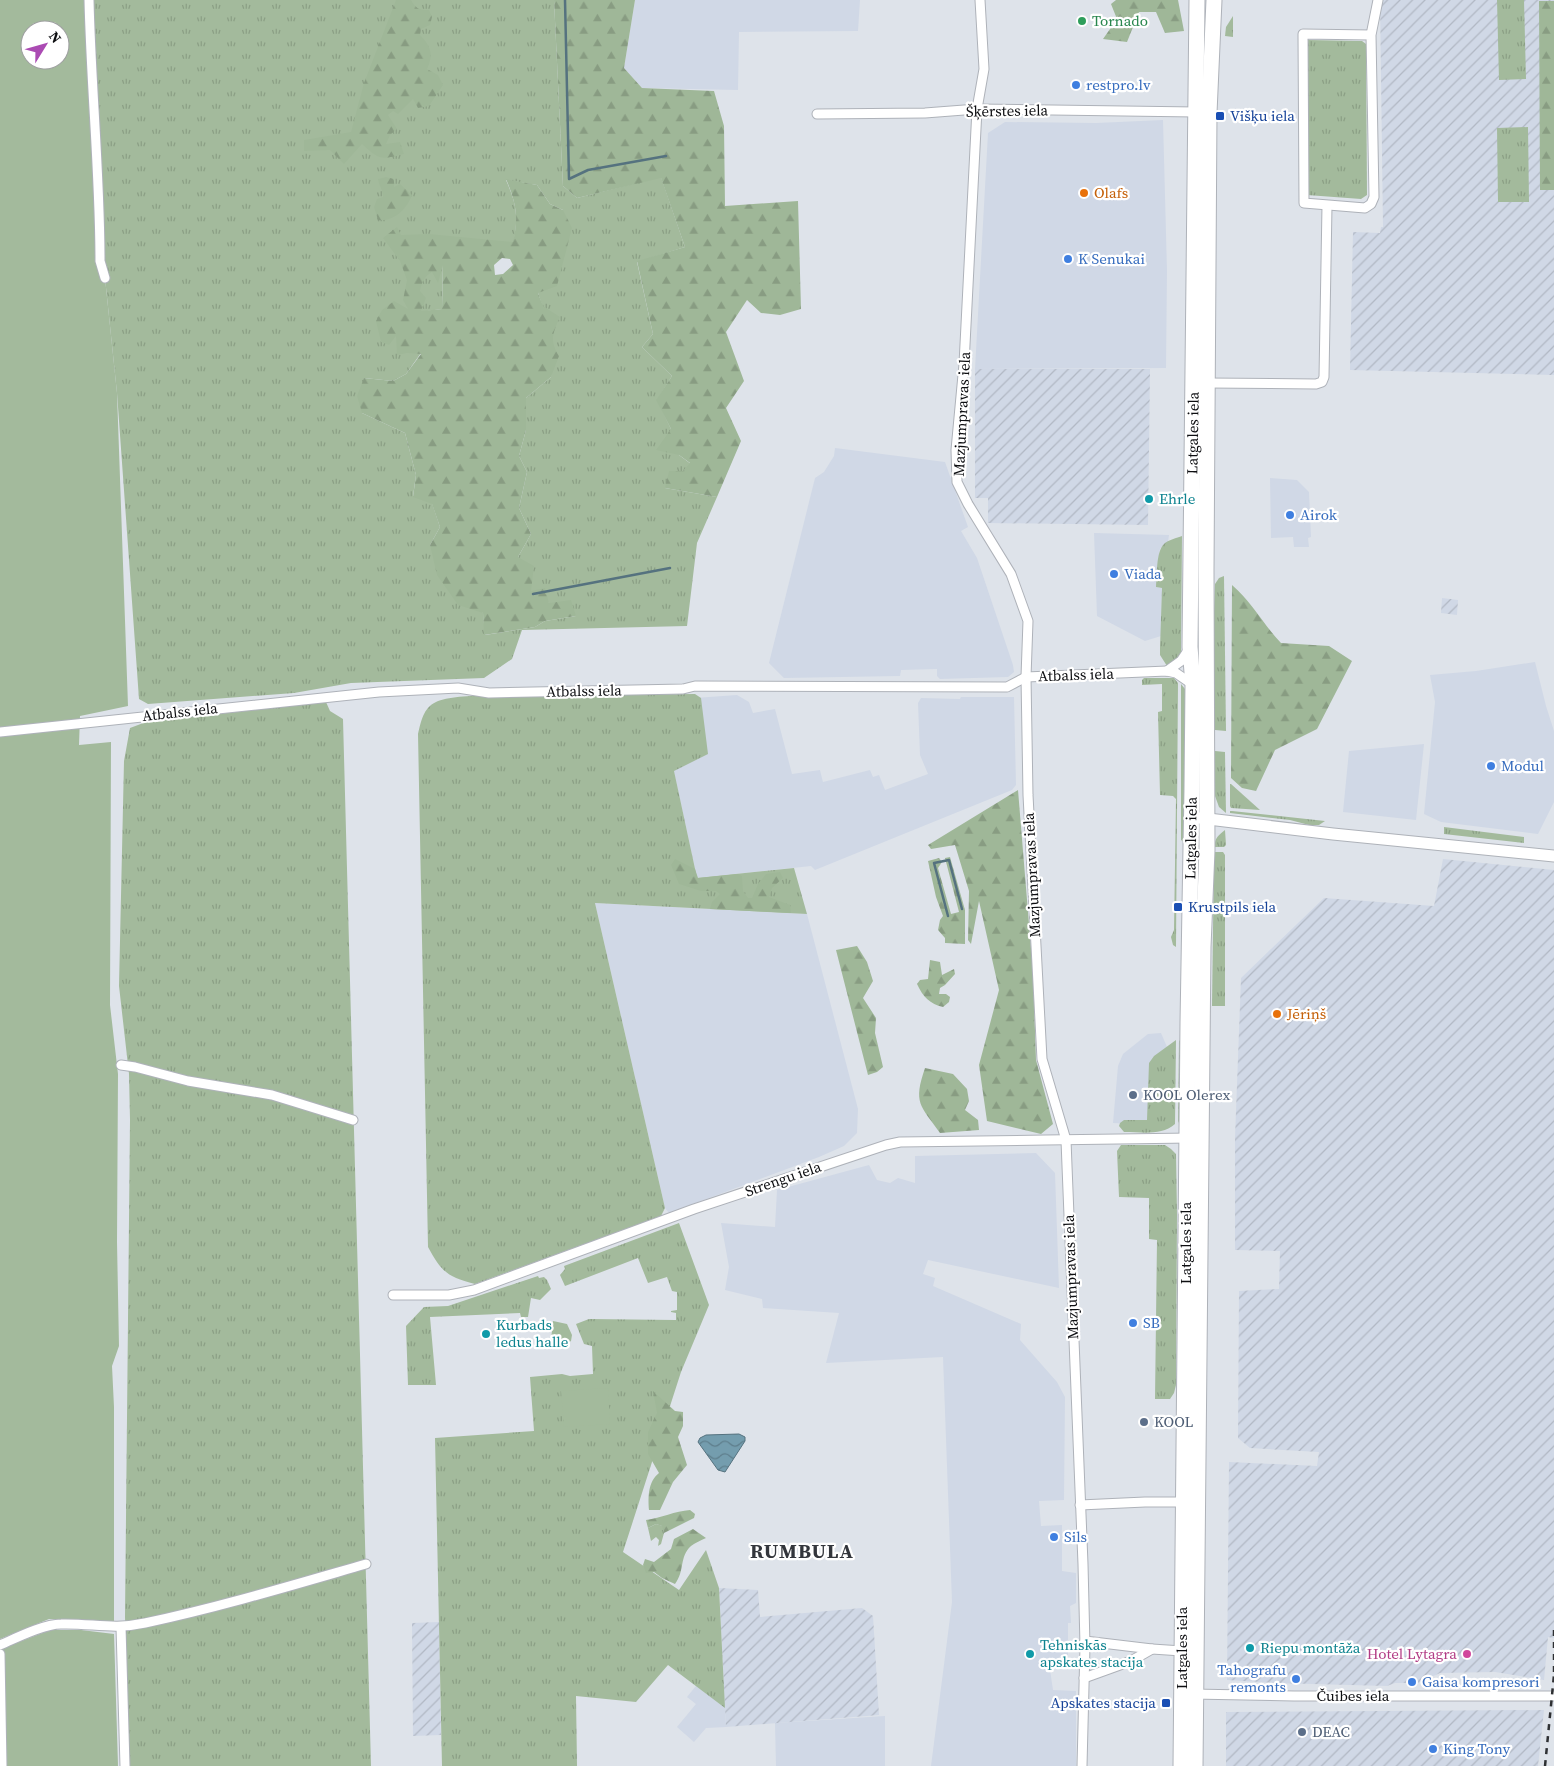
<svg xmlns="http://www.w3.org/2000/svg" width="1554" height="1766" font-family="'Source Serif 4',serif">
	<defs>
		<pattern id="industrial-furrows" width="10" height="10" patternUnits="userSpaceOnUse" patternTransform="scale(1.25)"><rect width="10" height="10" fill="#d0d8e6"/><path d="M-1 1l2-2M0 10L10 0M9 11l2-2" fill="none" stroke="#b1b8c4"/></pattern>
		<pattern id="grass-tufts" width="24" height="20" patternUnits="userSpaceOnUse" patternTransform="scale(1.25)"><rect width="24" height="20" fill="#a3ba9c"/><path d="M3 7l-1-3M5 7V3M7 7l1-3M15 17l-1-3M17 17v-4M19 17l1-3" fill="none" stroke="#8b9f85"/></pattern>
		<pattern id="forest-firs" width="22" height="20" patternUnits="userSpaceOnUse" patternTransform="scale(1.25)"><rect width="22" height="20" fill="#9fb798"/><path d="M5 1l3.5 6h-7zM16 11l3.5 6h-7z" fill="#889c82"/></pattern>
		<pattern id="water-waves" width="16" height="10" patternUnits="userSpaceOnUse" patternTransform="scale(1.25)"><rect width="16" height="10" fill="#749dae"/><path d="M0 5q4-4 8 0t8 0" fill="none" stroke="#5e7e8c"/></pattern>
	</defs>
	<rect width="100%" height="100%" fill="#dee3ea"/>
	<g fill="#d0d8e6">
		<polygon points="635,0 860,0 858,31 739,32 738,90 642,88 624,68"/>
		<polygon points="1163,120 1167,271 1166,368 975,369 988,133 1005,122 1096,123"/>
		<polygon points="835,448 945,462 968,527 961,531 977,558 1013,665 1014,672 1008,677 940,679 937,676 937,669 901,670 900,676 784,678 769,663 815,478 824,472 834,456"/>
		<polygon points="1270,478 1297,480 1309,492 1311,537 1308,538 1309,547 1294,547 1293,537 1271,538"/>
		<polygon points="1094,533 1169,535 1168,542 1164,544 1160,549 1158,561 1156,587 1162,588 1161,636 1145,641 1097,616"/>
		<polygon points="1535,662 1546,706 1554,731 1554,802 1538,834 1441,822 1424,814 1435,702 1430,675 1476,671"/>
		<polygon points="737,695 749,702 753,713 775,709 792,774 820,770 823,782 870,770 873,777 879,775 885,790 928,774 920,755 918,703 921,698 960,699 961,697 1014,697 1016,785 1012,790 815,870 811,866 697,878 671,758 695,698"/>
		<polygon points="1424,744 1416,820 1343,812 1349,751"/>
		<polygon points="595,903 807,914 858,1109 857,1133 844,1146 819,1157 669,1213 665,1208"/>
		<polygon points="1161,1033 1167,1047 1150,1125 1113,1123 1118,1066 1123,1054 1148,1034"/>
		<polygon points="1036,1153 1055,1173 1059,1288 928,1260 923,1274 935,1278 933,1286 1021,1324 1020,1340 1057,1382 1065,1397 1064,1500 1039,1501 1041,1526 1062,1525 1062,1571 1076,1573 1076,1603 1070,1606 1071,1623 1068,1623 1068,1662 1049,1663 1053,1690 1076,1691 1076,1766 931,1766 952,1602 943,1357 826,1363 839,1313 763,1308 762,1299 725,1290 729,1267 721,1223 775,1227 777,1190 869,1165 877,1180 890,1183 898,1178 915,1183 915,1156"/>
		<polygon points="724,1680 726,1727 706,1728 694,1742 677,1727 696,1704 687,1697 700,1681"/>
		<polygon points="885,1716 885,1766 776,1766 775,1723"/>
	</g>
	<g fill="url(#industrial-furrows)">
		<polygon points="1380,0 1554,0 1554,375 1350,370 1353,232 1380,233 1381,227 1383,227"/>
		<polygon points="975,369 1150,369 1148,525 988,523 988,498 975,498"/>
		<polygon points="1442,598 1458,600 1457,615 1441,613"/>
		<polygon points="1443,859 1554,870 1554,1638 1548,1637 1544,1680 1495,1672 1440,1673 1418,1683 1395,1683 1387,1686 1275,1683 1227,1680 1229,1462 1317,1466 1319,1452 1250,1448 1238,1438 1239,1291 1279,1289 1280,1251 1235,1250 1235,1138 1241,978 1324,898 1434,906"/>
		<polygon points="719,1588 758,1590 760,1617 862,1608 873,1616 879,1715 726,1727"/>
		<polygon points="439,1622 441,1735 413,1736 412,1623"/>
		<polygon points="1544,1710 1538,1766 1226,1766 1226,1712"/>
	</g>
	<g fill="url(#grass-tufts)" fill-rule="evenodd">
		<path d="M89 0H554L563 186 577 198 661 177 685 247 637 262 653 334 642 347 672 376 657 400 671 429 679 455 691 464 665 488 717 497 697 543 687 626 522 630 512 659 484 678 351 683 294 693 148 704 139 699 117 393 105 278ZM506 180 537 185 550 204 563 210 538 293 552 335 553 347 551 377 526 398V430L519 456 527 472 519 508 531 534 518 557 531 591 549 603 576 616 545 621 535 627 485 635 483 613 430 545 440 527 432 503 413 496 416 475 405 433 362 413 364 378 393 381 406 374 421 353 420 312 442 309 443 262 514 242C518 215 517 205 506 180Z"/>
		<polygon points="1497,0 1524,0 1526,79 1499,80"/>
		<polygon points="1233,16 1233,37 1225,36 1226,27"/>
		<polygon points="1307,40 1362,41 1366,44 1367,195 1361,199 1307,195"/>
		<polygon points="1528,127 1529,202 1498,202 1497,128"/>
		<path d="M1182 536 1181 655 1176 663 1167 666 1160 655V648L1162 588 1156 587C1157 576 1156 551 1164 544 1168 540 1177 538 1182 536Z"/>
		<polygon points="1224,576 1226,731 1215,730 1211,696 1215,584 1219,578"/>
		<polygon points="1144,678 1174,678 1178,683 1176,947 1173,945 1171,937 1174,930 1176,799 1173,796 1160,795 1158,712 1162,711 1162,684 1142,685 1142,680"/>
		<polygon points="1181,684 1185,689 1185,812 1183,825 1184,842 1181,840"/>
		<path d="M695 694 701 698 708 754 674 771 697 878 794 868 807 914 595 903 665 1208 661 1216 475 1284C447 1277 441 1271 428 1247L418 734C421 722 423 708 436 702 452 694 496 696 515 696 575 695 635 695 695 694Z"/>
		<polygon points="326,702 330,711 343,719 371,1766 129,1766 125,1617 130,1120 129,1074 119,986 124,761 130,728 146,722"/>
		<polygon points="1215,751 1225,752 1226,813 1219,807 1215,796"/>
		<polygon points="1230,784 1231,784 1260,810 1231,808 1230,806"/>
		<polygon points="1230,811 1232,811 1325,821 1319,825 1309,825 1290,820 1230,813"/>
		<polygon points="1444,827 1524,837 1524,843 1444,834"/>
		<path d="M1225 830 1226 845 1224 847H1215C1214 838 1219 835 1225 830Z"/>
		<polygon points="1214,852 1223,852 1225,855 1225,1006 1212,1006"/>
		<path d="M1176 1040 1175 1124C1161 1136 1142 1132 1124 1132L1119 1126 1120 1123 1124 1120H1147L1149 1063 1154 1056Z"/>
		<polygon points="1179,1040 1182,1044 1180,1119 1178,1123"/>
		<polygon points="1121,1145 1165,1145 1171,1149 1176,1154 1177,1215 1176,1385 1174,1393 1170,1399 1155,1399 1157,1240 1149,1239 1149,1198 1119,1197 1117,1151"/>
		<polygon points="679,1223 709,1305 681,1372 623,1552 679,1590 706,1550 719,1588 725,1708 668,1665 636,1702 576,1696 577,1766 442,1766 435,1438 534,1431 530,1377 562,1374 570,1376 593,1374 592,1346 584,1344 576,1324 589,1319 676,1320 676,1313 671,1312 671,1311 677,1310 677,1292 672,1291 667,1277 648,1283 638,1258 565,1286 560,1275 565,1269 564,1266"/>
		<polygon points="538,1276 539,1278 544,1277 547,1280 551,1289 540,1300 531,1298 528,1317 521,1317 520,1313 430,1317 436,1385 408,1385 406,1326 424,1307 448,1306"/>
		<path d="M553 1321 567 1324 572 1335 571 1341C564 1346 558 1343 551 1340Z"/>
		<polygon points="656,1524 663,1526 664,1533 661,1544 658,1546 659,1540 656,1537 651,1541 648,1528"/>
	</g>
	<g fill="url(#forest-firs)" fill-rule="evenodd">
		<path d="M396 0H411C416 9 419 10 429 10L432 17 430 25 421 29 420 35C431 46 434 55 427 69L438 75 443 85 429 106 418 108 413 99 398 114 393 111 388 115 397 129 390 135 386 144 400 142 404 154C381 160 379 160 362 144L344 164 330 150 304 151V140L351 132 364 83Z"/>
		<polygon points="554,0 635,0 624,68 642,88 714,91 724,126 725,206 798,201 801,309 780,315 761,313 747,300 726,332 744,381 726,408 741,441 717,497 665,488 669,471 683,471 690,463 679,455 656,450 671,429 656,400 672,376 642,347 653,334 637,261 685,247 661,178 577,198 563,186"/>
		<polygon points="1116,0 1178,0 1184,31 1165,33 1156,12 1139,12 1127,42 1103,39 1117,19 1111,4"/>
		<polygon points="1539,1 1554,1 1554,190 1540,190"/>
		<path d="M386 177 394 179V187L400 184 412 195C407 209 394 222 378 220L374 207 377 199 383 197C383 190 379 186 378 179Z"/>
		<path d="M506 179 537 185 550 204 563 210 572 228 557 286 538 293 543 306 560 317C553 333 549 340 559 356L551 377 526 398V430L519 456 527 472 519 508 531 534 518 557 534 566 531 591 545 588 549 603 571 600 576 616 545 621 535 627 484 635 483 613 458 605 437 575 430 545 440 527 432 504 413 497 416 475 405 433 362 413 357 396 364 378 393 381 406 374 421 354 407 353 397 355 396 336 389 345 381 342 376 321 382 310 394 301 408 309 403 300 407 280 400 261 383 238 397 227 401 235 429 234 513 242C519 216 516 203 506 179ZM502 258 510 259 513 265 503 274 495 275 494 265ZM443 265 442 309 421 311 426 298 420 291C422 282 424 277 432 272L438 283Z"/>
		<path d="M1232 585C1251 601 1263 624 1281 643L1329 646 1352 661 1317 729 1275 750 1256 791 1242 788 1231 778Z"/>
		<polygon points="1018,790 1033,973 1036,1060 1053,1124 1041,1134 987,1121 979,1065 999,990 979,901 971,944 968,940 969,891 955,845 931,849 928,845"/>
		<polygon points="950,857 965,910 965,944 945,943 945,938 938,930 940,920 943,916 936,897 928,861 939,858 942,862 938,868 951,914 959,912 945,858"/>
		<polygon points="675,859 695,869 698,878 738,874 742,876 743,891 748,898 752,898 758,884 766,874 780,872 783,878 772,888 769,897 790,905 791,913 710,909 712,902 720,894 716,891 701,891 679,884 671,865"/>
		<polygon points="857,946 867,962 873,981 863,998 876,1018 875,1033 883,1067 877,1072 868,1075 836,950"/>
		<path d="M930 960 940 962 942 975 954 969 955 974 945 985 940 988 939 994H946L950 997 949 1002 943 1007C930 1004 923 997 917 984L920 980 928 979Z"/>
		<path d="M925 1068 953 1074 967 1089 969 1101 965 1110 978 1120 979 1130 940 1133C920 1105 913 1103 925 1068Z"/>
		<path d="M653 1391 675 1411 683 1412V1426L678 1437 687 1465 673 1482 660 1510H649C648 1496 648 1482 659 1473L648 1454V1432L657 1413Z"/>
		<path d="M690 1510 695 1514 694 1518 664 1533 662 1526 656 1524 648 1528 646 1520C661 1518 675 1511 690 1510Z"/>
		<path d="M693 1529 706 1538C701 1540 695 1543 691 1546 679 1557 685 1571 675 1584L662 1578 654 1572 646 1573 643 1565 645 1559 654 1562 671 1549 674 1539Z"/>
	</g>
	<g fill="#a3ba9c" fill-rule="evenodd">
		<path d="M0 0H89L105 278 117 393 128 706 80 716 79 745 111 742 110 1005 118 1074 117 1242 119 1346 112 1366 114 1407V1623L49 1619 0 1639ZM30 30H60V60H30Z"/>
		<polygon points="608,1388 610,1424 564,1427 561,1391"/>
		<polygon points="50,1630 81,1630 114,1634 118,1766 0,1766 0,1651 3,1648"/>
	</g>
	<polygon fill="url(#water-waves)" stroke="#55727f" points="739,1434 745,1437 745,1441 725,1472 718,1470 698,1442 700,1438 706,1435"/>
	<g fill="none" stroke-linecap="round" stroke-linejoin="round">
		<g stroke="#55727f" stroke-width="2.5">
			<polyline points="565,0 569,179 588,170 666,156"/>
			<polyline points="533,594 670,568"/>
			<polyline points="948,916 934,863 949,860 962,909"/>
		</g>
		<defs>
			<g id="minor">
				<path d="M89 0C91 87 100 174 100 261L105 278"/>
				<polyline points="980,0 984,69 977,109 964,364 956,450 957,482 968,504 1011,574 1028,621 1026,677 1028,795 1042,1059 1066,1140 1067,1166 1083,1564 1085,1646 1082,1766"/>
				<polyline points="1371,35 1303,34 1304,203 1365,208 1371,204 1374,197 1371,35 1378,0"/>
				<polyline points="817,114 925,113 977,109 1196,112"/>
				<polyline points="1207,383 1316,384 1322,382 1324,377 1327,206"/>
				<polyline points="1167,671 1181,661 1189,649"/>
				<polyline points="0,732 379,692 458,688 489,693 683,689 695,686 1007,687 1026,677 1167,671 1176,673 1192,684"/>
				<polyline points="121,1065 135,1067 188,1081 272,1095 353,1120"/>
				<path d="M393 1295H449L474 1290 694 1209 886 1145 900 1142C997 1140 1094 1140 1191 1138"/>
				<polyline points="1080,1505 1145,1502 1183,1502"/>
				<polyline points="121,1627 125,1766"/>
				<path d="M0 1645C16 1638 44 1624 61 1624 92 1623 113 1630 145 1623 220 1607 293 1585 366 1564"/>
				<polyline points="1152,1649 1182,1651"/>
				<polyline points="0,1654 2,1766"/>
				<polyline points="1084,1678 1131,1661 1152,1649 1085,1641"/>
				<polyline points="1192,1694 1294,1696 1554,1696"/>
			</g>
			<polyline id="tertiary" points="1200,818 1333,834 1554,856"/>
			<g id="trunk">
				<polyline points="1181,1766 1188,1023 1192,789 1193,685 1190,647 1197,0"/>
				<polyline points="1195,1766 1201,1151 1203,947 1207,850 1206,570 1209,113 1214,0"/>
			</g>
		</defs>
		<use href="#minor" stroke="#aeb2b9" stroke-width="11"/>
		<use href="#tertiary" stroke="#aeb2b9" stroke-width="13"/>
		<use href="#trunk" stroke="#aeb2b9" stroke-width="17"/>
		<use href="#minor" stroke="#fff" stroke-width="9"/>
		<use href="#tertiary" stroke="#fff" stroke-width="11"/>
		<use href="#trunk" stroke="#fff" stroke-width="15"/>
		<g stroke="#2e3033" stroke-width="2.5" stroke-dasharray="6 6" stroke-linecap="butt">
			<polyline points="1554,1630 1554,1672"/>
			<polyline points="1545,1766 1554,1675"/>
		</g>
	</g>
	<circle fill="#2e9e5b" stroke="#fff" stroke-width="2" cx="1082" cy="21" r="5"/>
	<g fill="#3f7fe0" stroke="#fff" stroke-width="2">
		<circle cx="1076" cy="85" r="5"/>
		<circle cx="1068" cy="259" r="5"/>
		<circle cx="1290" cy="515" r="5"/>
		<circle cx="1114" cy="574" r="5"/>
		<circle cx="1491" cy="766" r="5"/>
		<circle cx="1133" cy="1323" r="5"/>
		<circle cx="1054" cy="1537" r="5"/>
		<circle cx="1296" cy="1679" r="5"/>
		<circle cx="1412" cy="1682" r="5"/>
		<circle cx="1433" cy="1749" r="5"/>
	</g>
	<g fill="#1a4fb4" stroke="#fff" stroke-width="2">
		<rect x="1215" y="111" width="10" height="10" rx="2.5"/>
		<rect x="1173" y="902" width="10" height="10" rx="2.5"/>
		<rect x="1161" y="1698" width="10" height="10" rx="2.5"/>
	</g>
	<g fill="#e8710a" stroke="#fff" stroke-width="2">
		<circle cx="1084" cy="193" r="5"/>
		<circle cx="1277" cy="1014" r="5"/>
	</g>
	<g fill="#0f9aa8" stroke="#fff" stroke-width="2">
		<circle cx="1149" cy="499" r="5"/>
		<circle cx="486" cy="1334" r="5"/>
		<circle cx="1250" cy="1648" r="5"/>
		<circle cx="1030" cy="1654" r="5"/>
	</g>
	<g fill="#5c6f8a" stroke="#fff" stroke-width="2">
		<circle cx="1133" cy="1095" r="5"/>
		<circle cx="1144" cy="1422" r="5"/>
		<circle cx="1302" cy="1732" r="5"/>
	</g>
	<circle fill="#d1479c" stroke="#fff" stroke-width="2" cx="1467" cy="1654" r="5"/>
	<g text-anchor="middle" stroke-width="4.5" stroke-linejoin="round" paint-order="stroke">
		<g font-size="15" fill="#27864d" stroke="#fff" text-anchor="start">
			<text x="1092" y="26">Tornado</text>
		</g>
		<g font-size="15" fill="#366cbe" stroke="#fff" text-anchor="start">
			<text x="1086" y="90">restpro.lv</text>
			<text x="1078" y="264">K Senukai</text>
			<text x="1300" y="520">Airok</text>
			<text x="1124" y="579">Viada</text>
			<text x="1501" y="771">Modul</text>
			<text x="1143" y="1328">SB</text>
			<text x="1064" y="1542">Sils</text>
			<text x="1286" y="1675" text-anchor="end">Tahografu<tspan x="1286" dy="17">remonts</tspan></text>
			<text x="1422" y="1687">Gaisa kompresori</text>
			<text x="1443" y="1754">King Tony</text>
		</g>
		<g font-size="15" fill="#0d0e11" stroke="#fff">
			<text transform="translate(1007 111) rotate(-1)" y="5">Šķērstes iela</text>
			<text transform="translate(962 414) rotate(-87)" y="5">Mazjumpravas iela</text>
			<text transform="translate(1193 433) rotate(-89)" y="5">Latgales iela</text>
			<text transform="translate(1076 675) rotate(-2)" y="5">Atbalss iela</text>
			<text transform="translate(584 691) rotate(-1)" y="5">Atbalss iela</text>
			<text transform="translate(180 712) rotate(-6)" y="5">Atbalss iela</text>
			<text transform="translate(1191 838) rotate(-89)" y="5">Latgales iela</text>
			<text transform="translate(1032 875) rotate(-93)" y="5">Mazjumpravas iela</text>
			<text transform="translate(783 1179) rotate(-19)" y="5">Strengu iela</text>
			<text transform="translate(1186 1243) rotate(-90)" y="5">Latgales iela</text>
			<text transform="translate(1071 1277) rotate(-92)" y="5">Mazjumpravas iela</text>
			<text transform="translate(1182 1648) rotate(-90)" y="5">Latgales iela</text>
			<text x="1353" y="1701">Čuibes iela</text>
		</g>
		<g font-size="15" fill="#164399" stroke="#fff" text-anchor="start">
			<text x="1230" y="121">Višķu iela</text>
			<text x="1188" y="912">Krustpils iela</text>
			<text x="1156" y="1708" text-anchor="end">Apskates stacija</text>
		</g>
		<g font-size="15" fill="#c56008" stroke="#fff" text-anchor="start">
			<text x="1094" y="198">Olafs</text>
			<text x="1287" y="1019">Jēriņš</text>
		</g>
		<g font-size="15" fill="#0d838f" stroke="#fff" text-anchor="start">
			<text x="1159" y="504">Ehrle</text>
			<text x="496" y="1330">Kurbads<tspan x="496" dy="17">ledus halle</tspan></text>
			<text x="1040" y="1650">Tehniskās<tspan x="1040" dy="17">apskates stacija</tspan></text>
			<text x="1260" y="1653">Riepu montāža</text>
		</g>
		<g font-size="15" fill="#4e5e75" stroke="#fff" text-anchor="start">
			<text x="1143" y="1100">KOOL Olerex</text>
			<text x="1154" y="1427">KOOL</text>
			<text x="1312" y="1737">DEAC</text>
		</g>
		<g font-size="15" fill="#b23c85" stroke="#fff" text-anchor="end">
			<text x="1457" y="1659">Hotel Lytagra</text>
		</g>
		<g font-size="20" font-weight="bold" letter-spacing="1" fill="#33363c" stroke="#fff">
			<text x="802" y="1558">RUMBULA</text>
		</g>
	</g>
	<g transform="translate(45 45) rotate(53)"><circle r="24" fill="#ffffff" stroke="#9e9fa0"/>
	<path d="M0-4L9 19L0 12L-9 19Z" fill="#ab4bb3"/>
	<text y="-8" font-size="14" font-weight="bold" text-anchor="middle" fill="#0d0e11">N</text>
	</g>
</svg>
